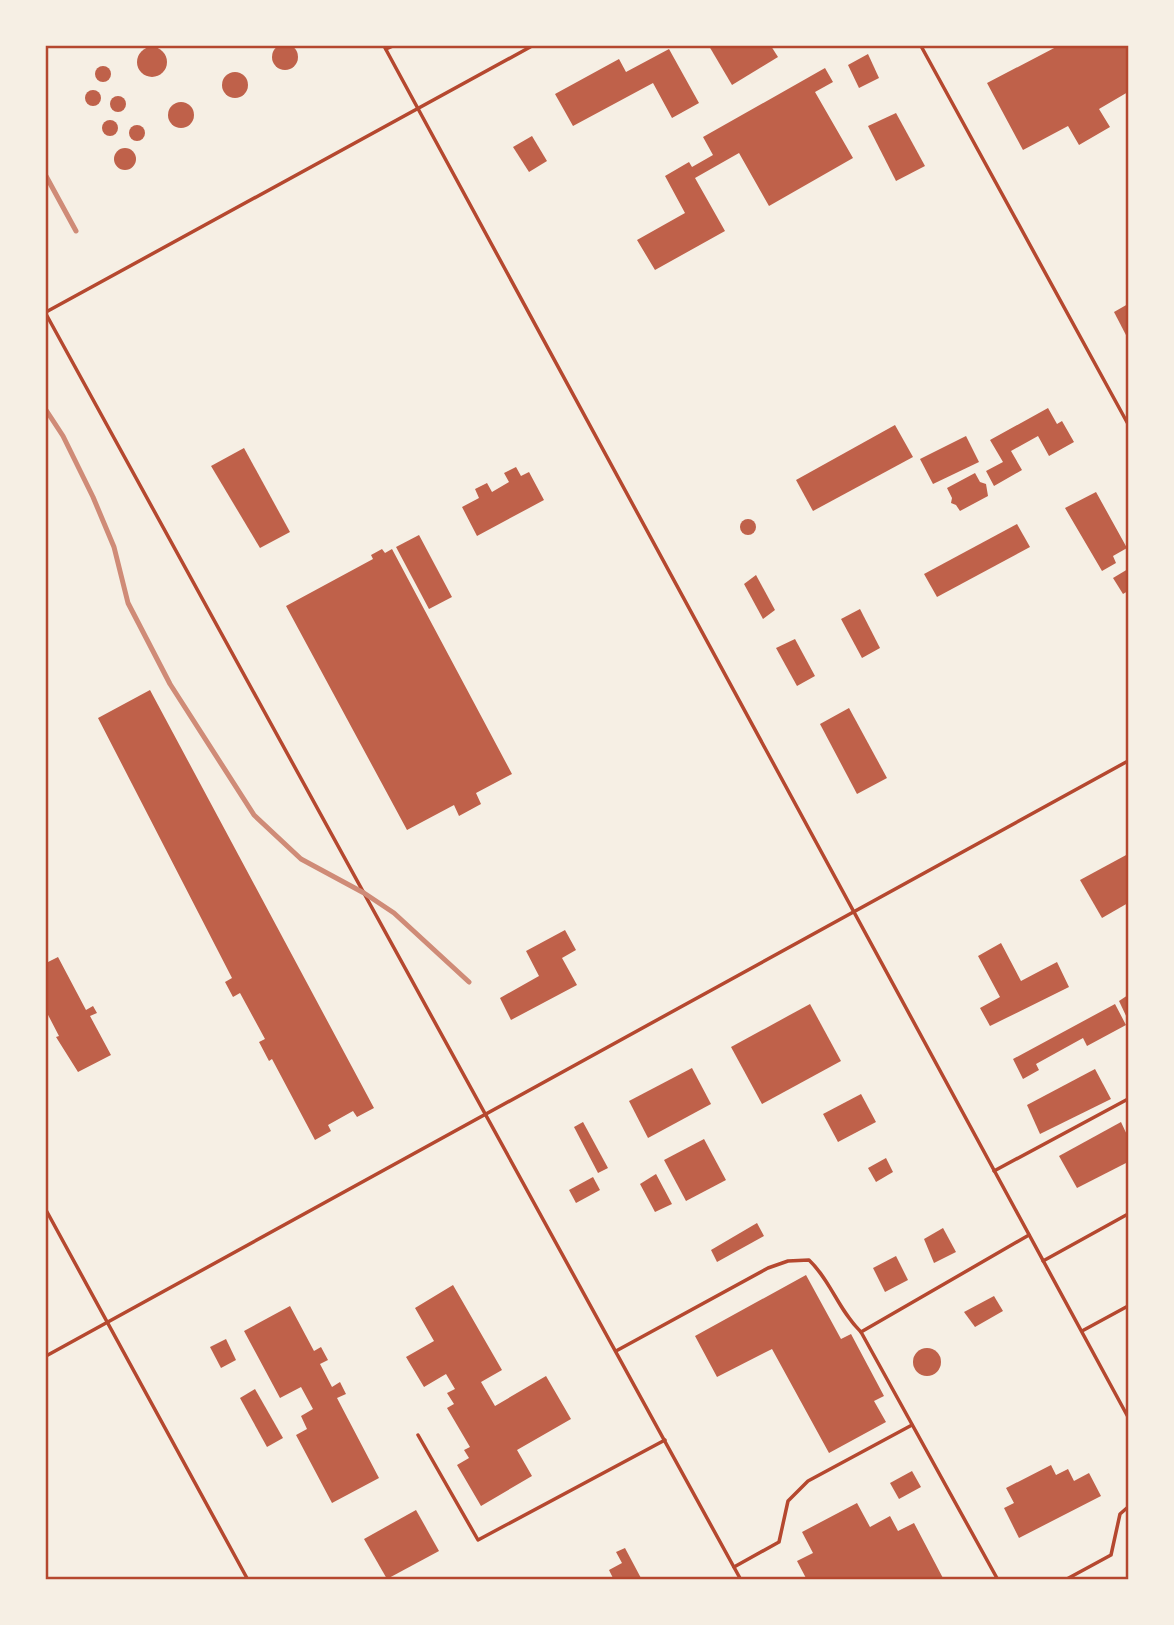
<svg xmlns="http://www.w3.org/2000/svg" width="1174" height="1625" font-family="'Varela Round',sans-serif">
	<rect width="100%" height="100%" fill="#f6efe4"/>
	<g fill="#bf614a">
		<circle cx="285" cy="57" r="13"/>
		<polygon points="709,46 771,46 778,57 732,85"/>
		<polygon points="1058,46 1128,46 1128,92 1099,109 1110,127 1079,145 1068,126 1023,150 987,83"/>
		<circle cx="152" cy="62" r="15"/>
		<polygon points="669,49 699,103 672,118 653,83 573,126 555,94 619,59 626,72"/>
		<polygon points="868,54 879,78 859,88 848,65"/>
		<circle cx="103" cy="74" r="8"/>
		<polygon points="825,68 833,82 815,92 853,158 769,206 739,153 695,178 725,231 655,270 637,240 685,213 665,176 689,162 692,167 713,155 703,137"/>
		<circle cx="235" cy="85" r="13"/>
		<circle cx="93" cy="98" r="8"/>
		<circle cx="118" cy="104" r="8"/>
		<circle cx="181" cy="115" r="13"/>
		<polygon points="896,113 925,166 896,181 868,126"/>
		<circle cx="110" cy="128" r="8"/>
		<circle cx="137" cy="133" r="8"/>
		<polygon points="532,136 547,161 529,172 513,147"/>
		<circle cx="125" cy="159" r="11"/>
		<polygon points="1128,304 1128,339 1114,312"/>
		<polygon points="1048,408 1057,424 1062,421 1074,442 1049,456 1038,436 1011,451 1022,470 994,486 986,471 1003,462 990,440"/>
		<polygon points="895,425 913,457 813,511 796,480"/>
		<polygon points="966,436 979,462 933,484 920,459"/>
		<polygon points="244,448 290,532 260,548 211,466"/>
		<polygon points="516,467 521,476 529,472 544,500 477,536 462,507 479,498 475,489 487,483 492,492 509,482 504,473"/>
		<polygon points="975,473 980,482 986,484 988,496 960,511 956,505 951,503 952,498 947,488"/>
		<polygon points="1096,492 1127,548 1113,556 1116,563 1102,571 1065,508"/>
		<circle cx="748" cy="527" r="8"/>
		<polygon points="1017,524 1030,547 937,597 924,574"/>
		<polygon points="419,535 452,597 429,609 396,547"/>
		<polygon points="382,549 385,553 392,549 512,774 476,793 481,804 459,816 454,805 407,830 286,606 373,559 371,555"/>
		<polygon points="1128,569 1128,591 1123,594 1113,578"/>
		<polygon points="756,575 775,610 763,619 744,584"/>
		<polygon points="860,609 880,648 862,658 841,619"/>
		<polygon points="795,639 815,676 797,686 776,648"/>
		<polygon points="150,690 374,1108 357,1117 353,1111 328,1125 331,1131 315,1140 272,1059 269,1061 259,1042 265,1039 240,993 233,997 225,982 232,978 98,718"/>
		<polygon points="849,708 887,778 857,794 820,724"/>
		<polygon points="1128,854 1128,903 1102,918 1080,880"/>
		<polygon points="565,930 576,950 562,958 577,985 511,1020 500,998 539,976 526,951"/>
		<polygon points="1001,943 1021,981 1057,962 1069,987 990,1026 980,1008 1000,997 978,956"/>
		<polygon points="58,957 86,1010 93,1006 97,1013 90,1016 111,1055 78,1072 56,1037 59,1036 46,1011 46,963"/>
		<polygon points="1128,995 1128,1020 1119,1001"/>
		<polygon points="810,1004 841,1061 762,1104 731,1047"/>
		<polygon points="1115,1004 1126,1025 1087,1046 1083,1038 1036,1064 1039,1070 1023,1079 1013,1059"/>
		<polygon points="692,1068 711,1104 648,1138 629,1101"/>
		<polygon points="1095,1069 1111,1099 1040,1134 1027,1105"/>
		<polygon points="861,1094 876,1122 838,1142 823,1114"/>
		<polygon points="583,1122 608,1168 598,1173 574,1127"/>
		<polygon points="1121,1122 1128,1137 1128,1162 1077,1188 1059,1156"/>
		<polygon points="704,1139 726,1180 686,1201 664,1160"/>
		<polygon points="886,1158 893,1172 876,1182 868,1168"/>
		<polygon points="656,1174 672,1204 655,1212 640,1184"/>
		<polygon points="593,1177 600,1190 576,1203 569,1190"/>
		<polygon points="757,1223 764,1236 717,1262 711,1250"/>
		<polygon points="943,1228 956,1252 934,1263 924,1239"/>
		<polygon points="896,1256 908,1280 885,1292 873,1268"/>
		<polygon points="806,1275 841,1339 851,1334 884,1396 874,1401 886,1422 829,1453 772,1349 717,1377 695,1336"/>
		<polygon points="453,1285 502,1370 481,1382 495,1406 546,1376 571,1419 517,1450 532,1476 481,1506 457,1465 469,1458 464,1450 470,1447 447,1408 454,1404 447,1393 455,1389 446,1374 424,1387 406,1357 434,1341 415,1308"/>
		<polygon points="994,1296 1003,1311 975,1327 964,1312"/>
		<polygon points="290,1306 314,1351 321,1347 328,1360 320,1364 332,1387 340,1382 346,1394 337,1398 379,1478 332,1503 296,1435 307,1429 301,1416 313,1409 301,1387 280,1398 244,1331"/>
		<polygon points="226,1339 236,1360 221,1368 210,1347"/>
		<circle cx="927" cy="1362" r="14"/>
		<polygon points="255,1389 283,1438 267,1447 240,1398"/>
		<polygon points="1051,1465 1056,1475 1068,1469 1074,1481 1089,1473 1101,1496 1019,1538 1004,1508 1014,1503 1006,1488"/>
		<polygon points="912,1471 921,1487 899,1499 890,1483"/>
		<polygon points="857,1503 870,1527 890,1516 898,1531 914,1523 944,1580 807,1580 797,1561 813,1553 802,1532"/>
		<polygon points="416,1510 439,1551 387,1579 364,1539"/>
		<polygon points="625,1548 642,1580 614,1580 609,1570 622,1563 616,1552"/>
	</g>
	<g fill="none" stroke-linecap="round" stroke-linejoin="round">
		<g stroke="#b5482f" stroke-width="3.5">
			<polyline points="384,46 1128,1417"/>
			<polyline points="921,46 1128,424"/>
			<polyline points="386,49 393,46"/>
			<polyline points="46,312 532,46"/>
			<polyline points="46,314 741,1580"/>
			<polyline points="994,1171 1128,1099"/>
			<polyline points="46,1210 248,1580"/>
			<polyline points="1043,1261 1128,1214"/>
			<polyline points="1082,1331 1128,1306"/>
			<polyline points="861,1332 1029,1235"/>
			<path d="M616 1351 768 1268 788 1261 809 1260C831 1281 839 1311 861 1332L998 1580"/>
			<polyline points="46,1356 1128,761"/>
			<polyline points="418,1435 478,1540 665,1440"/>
			<polyline points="734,1567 779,1542 788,1501 808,1481 912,1425"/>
			<polyline points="1065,1580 1111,1555 1120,1514 1128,1507"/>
		</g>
		<g stroke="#cf8b77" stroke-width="5">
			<polyline points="46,176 76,231"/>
			<polyline points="46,410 63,436 93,497 114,547 128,603 170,684 254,815 301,859 364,893 394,913 469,982"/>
		</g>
	</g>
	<rect width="1174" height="1625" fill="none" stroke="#f6efe4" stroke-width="94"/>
	<rect x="47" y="47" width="1080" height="1531" fill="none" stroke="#b5482f" stroke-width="2.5"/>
</svg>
